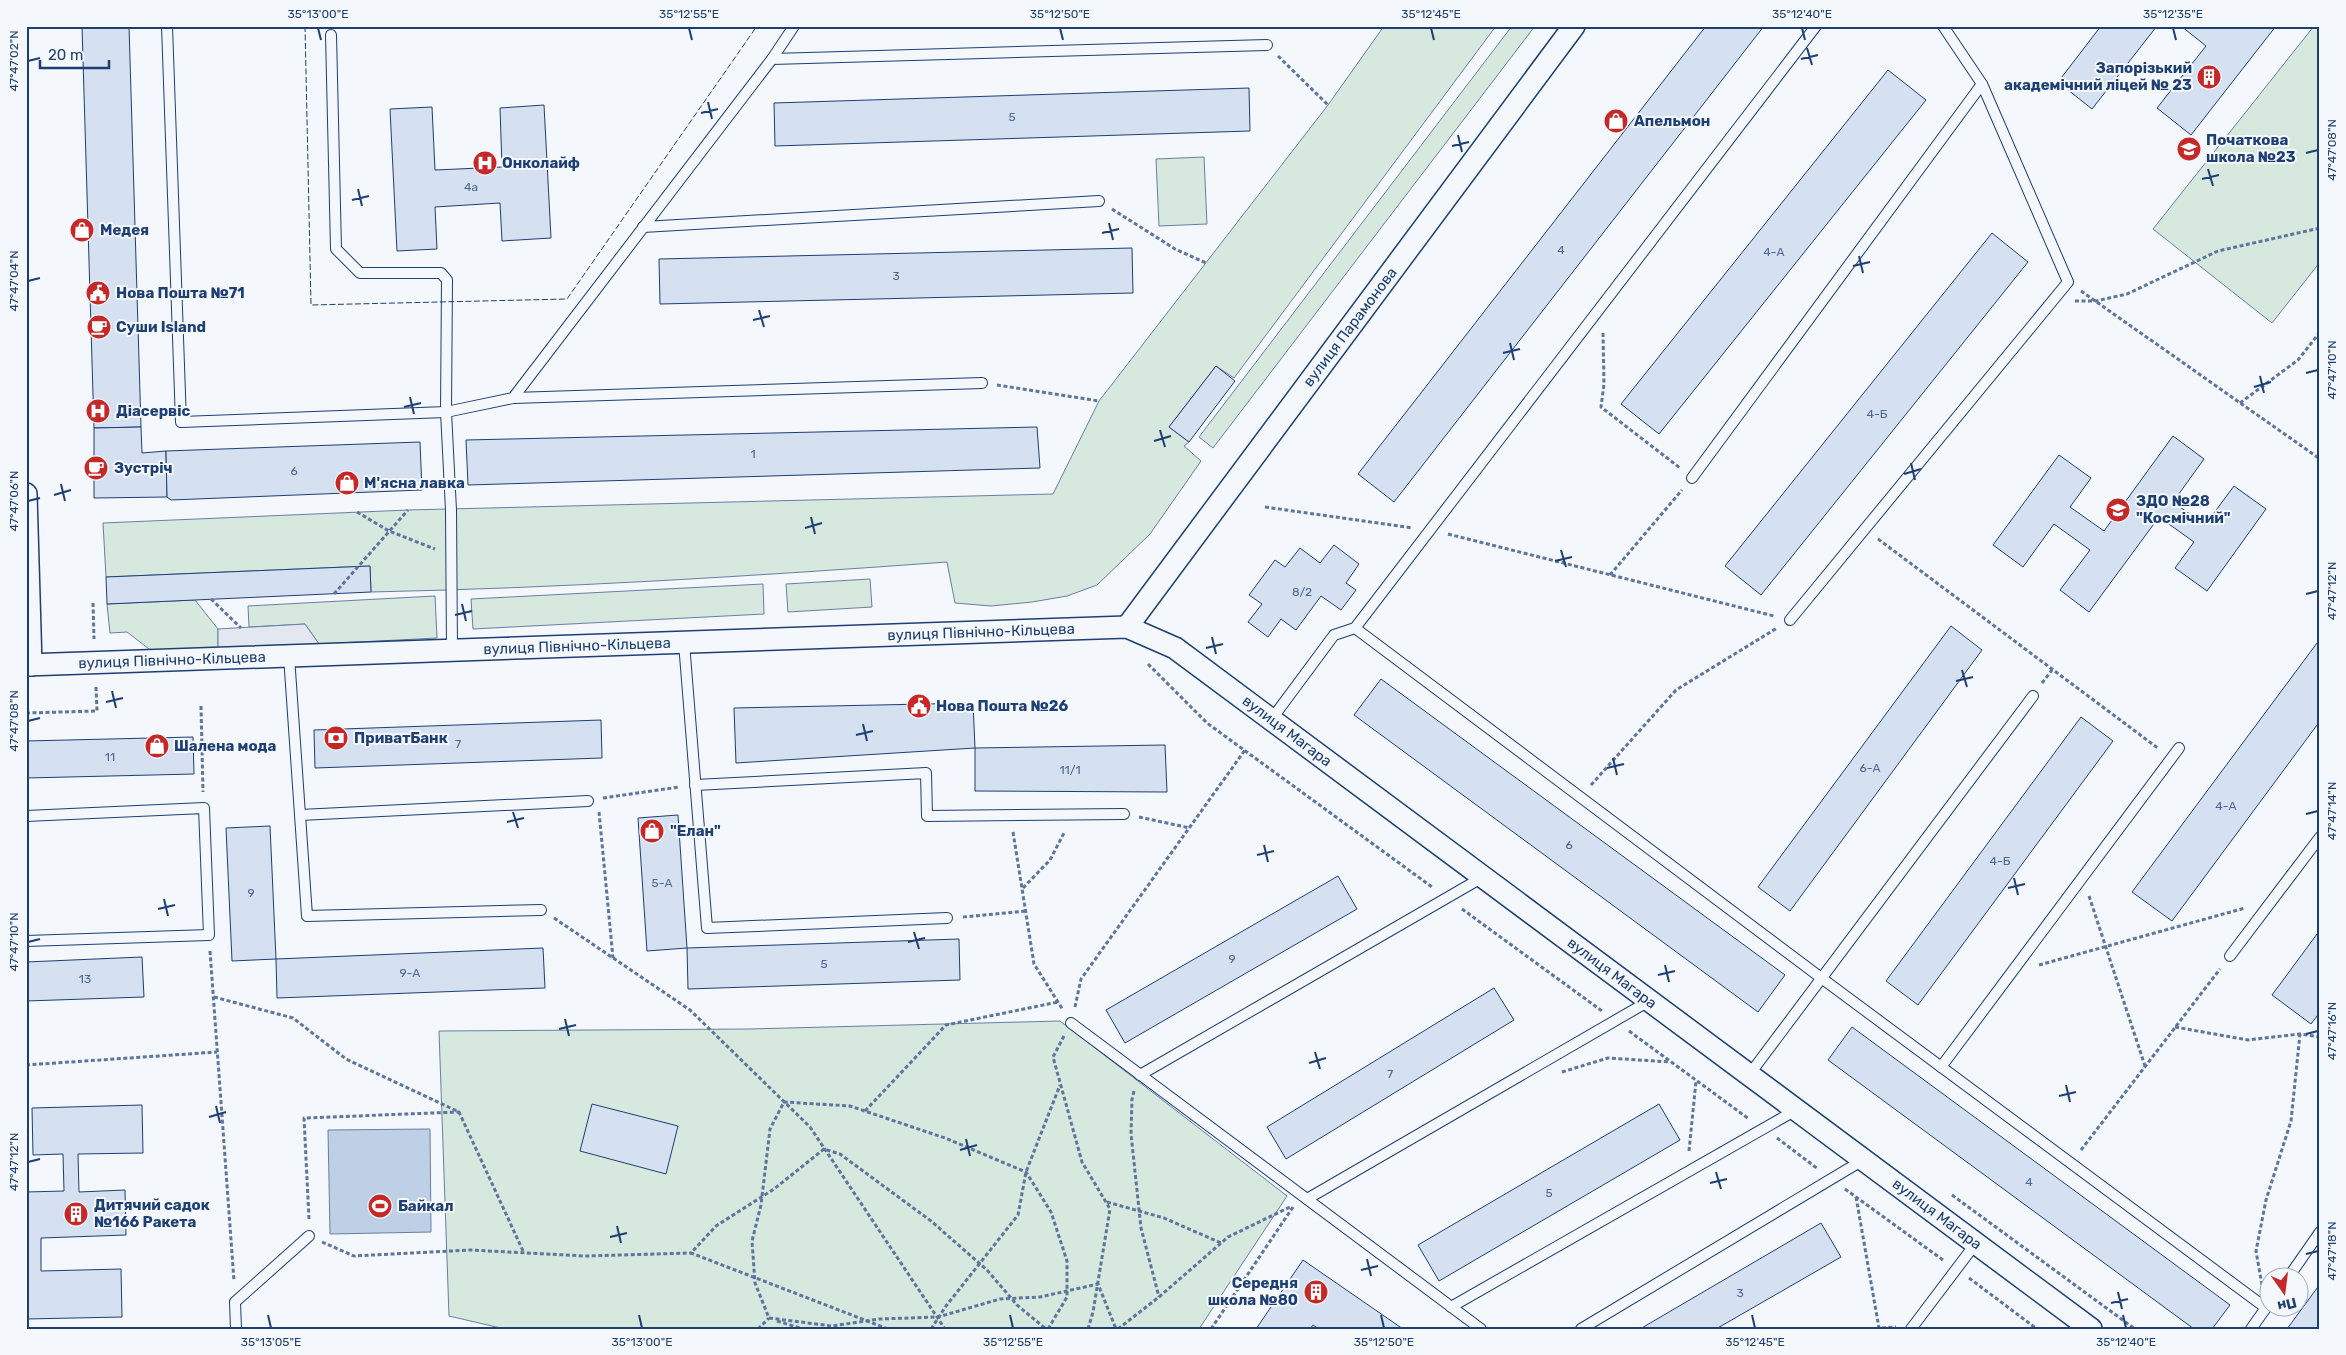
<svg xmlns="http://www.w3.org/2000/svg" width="2346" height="1355" font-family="Rubik,sans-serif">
	<rect width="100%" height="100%" fill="#f4f7fb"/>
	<g fill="#d7e8df" stroke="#687fa3">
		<path d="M1384 26H1496L1234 378 1216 366 1169 427 1189 442 1184 446 1201 461 1150 534 1097 585 1067 596 1032 602 991 606 955 603 947 562C755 576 563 588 371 592L370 566 106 577 103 523 408 510 1053 494 1099 401 1328 105Z"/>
		<polygon points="1512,26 1535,26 1213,448 1199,437"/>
		<polygon points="2314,26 2320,26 2320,262 2272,323 2153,229"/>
		<polygon points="1204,157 1207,224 1159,226 1156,159"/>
		<polygon points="870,579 872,607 788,612 786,584"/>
		<polygon points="763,584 764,614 473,629 471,599"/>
		<polygon points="435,596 437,638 319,644 305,624 249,627 248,606"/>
		<polygon points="195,600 218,629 218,649 153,652 127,632 110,633 107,604"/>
		<polygon points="1060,1021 1287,1196 1199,1329 505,1329 449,1316 439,1031 749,1029"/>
	</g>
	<polygon fill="#e3e8f0" stroke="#687fa3" points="305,624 319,644 218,649 218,629"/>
	<polygon fill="#bed0e5" stroke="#687fa3" points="430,1129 431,1232 330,1234 328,1130"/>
	<g fill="#d5e0f0" stroke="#1d3f73">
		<polygon points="82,26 129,26 141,427 94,428"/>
		<polygon points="1706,26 1764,26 1394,502 1358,474"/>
		<polygon points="2101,26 2157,26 2092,109 2058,82"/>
		<polygon points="2181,26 2276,26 2191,135 2157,108 2206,46"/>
		<polygon points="1888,70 1926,100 1659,434 1621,404"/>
		<polygon points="1249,88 1250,131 775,146 774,103"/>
		<polygon points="544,105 551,238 502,241 500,203 435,207 437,249 397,251 390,109 432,107 435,170 502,167 500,108"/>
		<polygon points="1992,233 2028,262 1761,595 1725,566"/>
		<polygon points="1132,248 1133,293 660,304 659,259"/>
		<polygon points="1216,366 1235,381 1189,442 1169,427"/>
		<polygon points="141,427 142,453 166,451 167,497 94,498 94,428"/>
		<polygon points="1037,427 1040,468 468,485 466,440"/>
		<polygon points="2173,436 2204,459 2173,502 2205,525 2234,486 2266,509 2207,591 2175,568 2194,542 2159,517 2089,612 2060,590 2090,550 2054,524 2023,567 1993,545 2059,455 2091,478 2070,507 2104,531"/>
		<polygon points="420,442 422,490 171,500 167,497 166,451"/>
		<polygon points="1334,545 1359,564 1346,583 1356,590 1341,610 1321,596 1296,630 1281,619 1268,637 1248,622 1262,604 1249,595 1275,560 1285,567 1300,548 1320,563"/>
		<polygon points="370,566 371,592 107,604 106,577"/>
		<polygon points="1951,626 1982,650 1790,911 1758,887"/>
		<polygon points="2320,639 2320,721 2172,921 2132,892"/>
		<polygon points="1381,679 1785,975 1758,1012 1354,715"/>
		<polygon points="973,703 975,748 736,763 734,708"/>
		<polygon points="2081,717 2113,741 1918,1005 1886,981"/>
		<polygon points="601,720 602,758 315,768 314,730"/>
		<polygon points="193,737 194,774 26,778 26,741"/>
		<polygon points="1165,745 1167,792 975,791 975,748"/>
		<polygon points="678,815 687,948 647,951 638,818"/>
		<polygon points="270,826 276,959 232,961 226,828"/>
		<polygon points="1338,876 1357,909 1125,1043 1106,1010"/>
		<polygon points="2320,930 2320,1012 2311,1024 2272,995"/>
		<polygon points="959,939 960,980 688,989 687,948"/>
		<polygon points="543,948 545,988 277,998 276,959"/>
		<polygon points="142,957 144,997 26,1001 26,962"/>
		<polygon points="1494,988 1514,1020 1286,1159 1267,1127"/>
		<polygon points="1852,1027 2230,1305 2212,1329 2194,1329 1828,1060"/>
		<polygon points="592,1104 678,1126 666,1174 580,1151"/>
		<polygon points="1659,1104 1680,1140 1439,1281 1418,1245"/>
		<polygon points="142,1105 143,1153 78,1154 79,1192 125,1190 126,1235 41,1238 41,1271 121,1269 122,1317 26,1319 26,1192 64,1191 63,1154 33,1155 32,1108"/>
		<polygon points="1821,1223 1841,1257 1716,1329 1640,1329"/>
		<polygon points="1303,1260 1403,1329 1319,1329 1313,1325 1310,1329 1256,1329"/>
		<polygon points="2320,1284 2320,1329 2287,1329"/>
	</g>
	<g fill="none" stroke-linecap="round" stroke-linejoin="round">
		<defs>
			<g id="lane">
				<polyline points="167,26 181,422 446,412 513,398 772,59 794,26"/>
				<polyline points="331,35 336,249 360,273 441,273 447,280 446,412 451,510 452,650"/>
				<polyline points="772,59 1267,45"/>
				<polyline points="643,227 1099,201"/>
				<polyline points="513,398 982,383"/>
				<polyline points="1692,478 1982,84"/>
				<polyline points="1790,620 2068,282 1982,84 1943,26"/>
				<polyline points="1355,628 1820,977 2266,1308"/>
				<polyline points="684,643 707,928 947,918"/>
				<polyline points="289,656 307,916 541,910"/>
				<polyline points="1271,720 1334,635 1355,628 1816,26"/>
				<polyline points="695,785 926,773 927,816 1124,814"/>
				<polyline points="300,815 588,801"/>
				<polyline points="26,816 204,808 209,935 26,941"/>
				<polyline points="2230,956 2320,837"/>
				<polyline points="1071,1023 1481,1329"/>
				<polyline points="1941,1067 2179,748"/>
				<polyline points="1140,1075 1483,877"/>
				<polyline points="1749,1075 2033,696"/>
				<polyline points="1307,1199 1649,1001"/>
				<polyline points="2288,1278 2320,1232"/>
				<polyline points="1451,1307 1796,1110"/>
				<polyline points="236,1329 235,1302 309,1236"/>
				<polyline points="1581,1329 1863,1160"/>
				<polyline points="1911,1329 1976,1243"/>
				<polyline points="2251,1329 2268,1305"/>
			</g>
			<g id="street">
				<polyline points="26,494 31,665"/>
				<polyline points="1127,627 1574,26"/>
				<polyline points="26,665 1127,627 1175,648 2091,1329"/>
			</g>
		</defs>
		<use href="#lane" stroke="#1d3f73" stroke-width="12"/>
		<use href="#street" stroke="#1d3f73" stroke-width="24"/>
		<g stroke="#5e769c" stroke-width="3" stroke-dasharray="4 2.5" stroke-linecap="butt">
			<polyline points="1278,56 1328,105"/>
			<polyline points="1112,209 1175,249 1206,263"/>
			<polyline points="2081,291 2320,459"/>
			<polyline points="2075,301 2096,301 2127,294 2218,251 2320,228"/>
			<polyline points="1603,333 1604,384 1601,407 1680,468"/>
			<polyline points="997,385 1099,401"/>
			<polyline points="2240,403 2298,360 2320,332"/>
			<polyline points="1265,507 1413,528"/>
			<polyline points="357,512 389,531 435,549"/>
			<polyline points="1448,534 1774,616"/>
			<polyline points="1878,539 2159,749"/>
			<polyline points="1610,575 1682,490"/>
			<polyline points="334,594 408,510"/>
			<polyline points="211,599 241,628"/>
			<polyline points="93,603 94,639"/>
			<polyline points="1148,664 1207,723 1432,887"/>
			<polyline points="2042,683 2052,670"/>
			<polyline points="201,706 203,792"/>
			<polyline points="26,713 97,711 96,687"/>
			<polyline points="1591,785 1676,690 1777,628"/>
			<polyline points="603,798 679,787"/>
			<polyline points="599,812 613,958"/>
			<polyline points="1139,817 1190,828"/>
			<polyline points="1013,832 1034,964 1063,1010"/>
			<polyline points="1023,888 1050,860 1065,831"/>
			<polyline points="2089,896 2145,1066"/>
			<polyline points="1462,909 1602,1011"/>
			<polyline points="963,917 1026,911"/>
			<polyline points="554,918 690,1010 810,1127 945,1329"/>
			<polyline points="210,951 234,1281"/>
			<polyline points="2039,965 2245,908"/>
			<polyline points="214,997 293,1018 346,1059 459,1112 524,1253"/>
			<polyline points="1075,1007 1081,979 1245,750"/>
			<polyline points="2175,1027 2248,1040 2300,1034 2320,1037"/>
			<polyline points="1629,1031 1749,1119"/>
			<polyline points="1064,1036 1053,1057 1082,1162 1110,1209 1093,1312 1088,1329"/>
			<polyline points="26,1065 217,1052"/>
			<polyline points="1562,1072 1608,1058 1670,1062"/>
			<polyline points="1134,1091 1132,1099 1131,1134 1141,1228 1159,1297"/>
			<polyline points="865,1111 946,1025 1058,1002"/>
			<polyline points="1777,1138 1818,1169"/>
			<polyline points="2081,1150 2220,969"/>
			<polyline points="1689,1151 1696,1081"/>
			<polyline points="1845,1189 1943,1260"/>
			<polyline points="1952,1195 2135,1329"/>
			<polyline points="1856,1197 1879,1328"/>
			<polyline points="1107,1202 1164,1218 1221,1243"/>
			<polyline points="309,1219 304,1118 459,1112"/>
			<polyline points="322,1242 354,1256 470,1250 585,1256 691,1253"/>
			<polyline points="1969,1278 2037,1329"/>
			<polyline points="2262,1285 2256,1251 2266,1200 2291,1121 2300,1034"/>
			<polyline points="777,1321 803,1329"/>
			<polyline points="317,1329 321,1329"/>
			<polyline points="758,1329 769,1318"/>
			<polyline points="888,1329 691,1253 716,1226 774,1189 824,1149 840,1154 931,1221 987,1270 1017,1305 1046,1329"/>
			<polyline points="931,1329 946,1306 1018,1215 1026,1172 1060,1085"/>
			<polyline points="1048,1329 1067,1297 1067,1261 1051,1212 1026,1172 945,1138 850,1106 784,1102 770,1129 761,1205 752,1241 755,1283 769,1318 832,1326 879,1319 938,1317 1000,1299 1040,1297 1098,1284 1116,1329"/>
			<polyline points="1118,1329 1159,1297 1228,1237 1290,1207"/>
			<polyline points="1211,1329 1293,1207"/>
			<polyline points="1869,1329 1896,1327"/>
		</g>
		<use href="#lane" stroke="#f4f7fb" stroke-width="10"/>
		<use href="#street" stroke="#f4f7fb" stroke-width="21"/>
		<polyline stroke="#1d3f73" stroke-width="1" stroke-dasharray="6 2.5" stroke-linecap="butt" points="305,26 311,305 567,299 757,26"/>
	</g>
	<path fill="none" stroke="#1d3f73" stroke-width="2" d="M318 28 321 40M689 28 692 40M1060 28 1063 40M1431 28 1434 40M1802 28 1805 40M2173 28 2176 40M1807 48 1812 65M1801 59 1818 55M28 61 40 58M708 102 712 119M701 113 718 109M1458 135 1462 152M1452 146 1469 142M2306 153 2318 150M2208 169 2213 186M2202 179 2219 175M358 189 362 206M352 200 369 196M1109 223 1113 240M1102 233 1119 229M1859 256 1863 273M1853 266 1870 262M28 281 40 278M759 310 764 327M753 320 770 316M1510 343 1514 360M1503 353 1520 349M2306 373 2318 370M2260 376 2264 393M2254 387 2271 382M410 397 414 414M404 407 421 403M1160 430 1165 447M1154 441 1171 436M1911 463 1915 480M1904 474 1921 469M61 484 65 501M54 495 71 490M28 501 40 498M811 517 815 534M805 528 822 523M1561 550 1566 567M1555 561 1572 557M2306 594 2318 591M462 604 466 621M455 615 472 611M1212 637 1216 654M1206 648 1223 644M1962 670 1967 687M1956 681 1973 677M112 691 116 708M106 702 123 698M28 721 40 718M863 724 867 741M856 735 873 731M1613 758 1617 775M1607 768 1624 764M513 812 518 828M2306 814 2318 811M507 822 524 818M1264 845 1268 862M1257 855 1274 851M2014 878 2018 895M2008 888 2025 884M164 899 168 916M158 909 175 905M914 932 919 949M28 942 40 939M908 942 925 938M1665 965 1669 982M1658 975 1675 971M565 1019 569 1036M559 1029 576 1025M2306 1034 2318 1031M1315 1052 1320 1069M1309 1063 1326 1058M2066 1085 2070 1102M2059 1096 2076 1092M216 1106 220 1123M209 1117 226 1112M966 1139 970 1156M960 1150 977 1145M28 1162 40 1159M1716 1172 1721 1189M1710 1183 1727 1179M617 1226 621 1243M610 1237 627 1233M2306 1254 2318 1251M1367 1259 1371 1276M1361 1270 1378 1266M2118 1292 2122 1309M2111 1303 2128 1299M268 1315 271 1328M639 1315 642 1328M1010 1315 1013 1328M1381 1315 1384 1328M1752 1315 1755 1328M2123 1315 2126 1328"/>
	<defs>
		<symbol id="building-disc" viewBox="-11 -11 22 22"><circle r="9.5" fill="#c62828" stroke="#f4f7fb"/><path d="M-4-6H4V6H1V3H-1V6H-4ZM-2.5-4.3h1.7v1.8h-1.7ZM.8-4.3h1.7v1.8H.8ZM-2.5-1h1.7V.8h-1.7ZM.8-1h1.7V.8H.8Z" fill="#fff"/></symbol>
		<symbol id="shop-disc" viewBox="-11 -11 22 22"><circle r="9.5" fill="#c62828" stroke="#f4f7fb"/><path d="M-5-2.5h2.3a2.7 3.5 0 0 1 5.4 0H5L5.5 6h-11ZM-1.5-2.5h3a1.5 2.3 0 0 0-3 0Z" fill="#fff"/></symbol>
		<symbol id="school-disc" viewBox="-11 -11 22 22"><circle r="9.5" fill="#c62828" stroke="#f4f7fb"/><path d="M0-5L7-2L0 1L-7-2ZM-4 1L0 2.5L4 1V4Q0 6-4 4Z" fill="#fff"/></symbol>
		<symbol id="hospital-disc" viewBox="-11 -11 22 22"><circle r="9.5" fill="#c62828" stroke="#f4f7fb"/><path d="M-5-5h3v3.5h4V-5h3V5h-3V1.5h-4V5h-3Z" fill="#fff"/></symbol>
		<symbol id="civic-disc" viewBox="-11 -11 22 22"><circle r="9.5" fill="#c62828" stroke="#f4f7fb"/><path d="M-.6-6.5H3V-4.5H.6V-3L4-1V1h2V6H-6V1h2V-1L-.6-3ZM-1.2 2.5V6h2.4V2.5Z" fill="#fff"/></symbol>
		<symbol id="cafe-disc" viewBox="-11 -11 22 22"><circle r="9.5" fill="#c62828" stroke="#f4f7fb"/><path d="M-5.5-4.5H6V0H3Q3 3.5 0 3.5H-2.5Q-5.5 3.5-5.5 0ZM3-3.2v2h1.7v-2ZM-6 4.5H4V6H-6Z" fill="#fff"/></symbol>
		<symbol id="bank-disc" viewBox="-11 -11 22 22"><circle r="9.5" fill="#c62828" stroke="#f4f7fb"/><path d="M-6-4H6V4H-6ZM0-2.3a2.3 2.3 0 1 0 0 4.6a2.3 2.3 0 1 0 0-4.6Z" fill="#fff"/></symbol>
		<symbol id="stadium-disc" viewBox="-11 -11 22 22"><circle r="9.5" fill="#c62828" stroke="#f4f7fb"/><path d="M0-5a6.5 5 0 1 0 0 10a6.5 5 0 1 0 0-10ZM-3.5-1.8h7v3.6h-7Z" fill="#fff"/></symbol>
	</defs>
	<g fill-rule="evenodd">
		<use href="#building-disc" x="2195" y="63" width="28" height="28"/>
		<use href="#shop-disc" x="1602" y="107" width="28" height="28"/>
		<use href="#school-disc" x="2175" y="135" width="28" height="28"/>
		<use href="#hospital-disc" x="471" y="149" width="28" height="28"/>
		<use href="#shop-disc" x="68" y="216" width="28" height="28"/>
		<use href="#civic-disc" x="84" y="279" width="28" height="28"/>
		<use href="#cafe-disc" x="85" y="313" width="28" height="28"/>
		<use href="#hospital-disc" x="84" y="397" width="28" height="28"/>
		<use href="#cafe-disc" x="82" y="454" width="28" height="28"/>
		<use href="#shop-disc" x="333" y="469" width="28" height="28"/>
		<use href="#school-disc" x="2104" y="496" width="28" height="28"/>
		<use href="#civic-disc" x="905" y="692" width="28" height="28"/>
		<use href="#bank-disc" x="322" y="724" width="28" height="28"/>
		<use href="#shop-disc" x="143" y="732" width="28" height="28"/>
		<use href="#shop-disc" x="638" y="817" width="28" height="28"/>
		<use href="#stadium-disc" x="366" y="1192" width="28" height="28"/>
		<use href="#building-disc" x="62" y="1200" width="28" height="28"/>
		<use href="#building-disc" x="1302" y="1278" width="28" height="28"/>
	</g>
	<g text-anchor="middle" stroke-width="4" stroke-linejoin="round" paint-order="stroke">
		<g font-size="12" fill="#4b6792">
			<text x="1012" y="121">5</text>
			<text x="471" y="191">4а</text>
			<text x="1561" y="254">4</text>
			<text x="1774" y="256">4-А</text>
			<text x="896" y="280">3</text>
			<text x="1877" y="418">4-Б</text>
			<text x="753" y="458">1</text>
			<text x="294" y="475">6</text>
			<text x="1302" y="596">8/2</text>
			<text x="458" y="748">7</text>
			<text x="110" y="761">11</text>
			<text x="1870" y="772">6-А</text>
			<text x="1070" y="774">11/1</text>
			<text x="2226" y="810">4-А</text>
			<text x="1569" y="849">6</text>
			<text x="2000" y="865">4-Б</text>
			<text x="662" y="887">5-А</text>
			<text x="251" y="897">9</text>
			<text x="1232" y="963">9</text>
			<text x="824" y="968">5</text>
			<text x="410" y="977">9-А</text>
			<text x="85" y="983">13</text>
			<text x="1390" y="1078">7</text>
			<text x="2029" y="1186">4</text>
			<text x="1549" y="1197">5</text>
			<text x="1740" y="1297">3</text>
		</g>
		<g font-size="15" font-weight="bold" fill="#1d3f73" stroke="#f4f7fb" text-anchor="start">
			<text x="2192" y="73" text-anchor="end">Запорізький<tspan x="2192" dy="17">академічний ліцей № 23</tspan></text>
			<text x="1634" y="126">Апельмон</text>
			<text x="2206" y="145">Початкова<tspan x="2206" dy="17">школа №23</tspan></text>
			<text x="502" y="168">Онколайф</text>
			<text x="100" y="235">Медея</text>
			<text x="116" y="298">Нова Пошта №71</text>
			<text x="116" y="332">Суши Island</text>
			<text x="116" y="416">Діасервіс</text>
			<text x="114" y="473">Зустрiч</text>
			<text x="364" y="488">М'ясна лавка</text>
			<text x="2136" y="506">ЗДО №28<tspan x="2136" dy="17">"Космічний"</tspan></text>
			<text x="936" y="711">Нова Пошта №26</text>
			<text x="354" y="743">ПриватБанк</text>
			<text x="174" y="751">Шалена мода</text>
			<text x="670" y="836">"Елан"</text>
			<text x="94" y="1210">Дитячий садок<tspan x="94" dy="17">№166 Ракета</tspan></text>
			<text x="398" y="1211">Байкал</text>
			<text x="1298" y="1288" text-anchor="end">Середня<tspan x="1298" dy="17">школа №80</tspan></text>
		</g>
		<g font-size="15" fill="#1d3f73" stroke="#f4f7fb">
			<text transform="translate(1350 327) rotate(-53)" y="5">вулиця Парамонова</text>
			<text transform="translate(981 632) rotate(-2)" y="5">вулиця Північно-Кільцева</text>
			<text transform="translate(577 646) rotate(-2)" y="5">вулиця Північно-Кільцева</text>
			<text transform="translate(172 660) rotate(-2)" y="5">вулиця Північно-Кільцева</text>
			<text transform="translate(1287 731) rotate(37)" y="5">вулиця Магара</text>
			<text transform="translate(1612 973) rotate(37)" y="5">вулиця Магара</text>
			<text transform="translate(1937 1214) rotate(37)" y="5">вулиця Магара</text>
		</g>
	</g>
	<rect width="2346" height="1355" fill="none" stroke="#f4f7fb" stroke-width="55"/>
	<g transform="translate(2284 1292) rotate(166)"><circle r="24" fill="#f4f7fb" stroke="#9eadc5"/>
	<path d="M0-4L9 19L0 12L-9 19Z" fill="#c62828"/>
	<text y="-8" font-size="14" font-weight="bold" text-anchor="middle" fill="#1d3f73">Пн</text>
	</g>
	<path d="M40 60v8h69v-8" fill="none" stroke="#1d3f73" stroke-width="2.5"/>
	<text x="48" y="60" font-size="15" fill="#1d3f73" stroke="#f4f7fb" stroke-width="4" paint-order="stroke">20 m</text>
	<rect x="28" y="28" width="2290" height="1300" fill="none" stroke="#1d3f73" stroke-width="2"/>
	<g font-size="12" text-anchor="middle" fill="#1d3f73">
		<text x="318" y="18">35°13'00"E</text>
		<text x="689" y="18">35°12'55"E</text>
		<text x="1060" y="18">35°12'50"E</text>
		<text x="1431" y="18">35°12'45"E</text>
		<text x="1802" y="18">35°12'40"E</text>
		<text x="2173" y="18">35°12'35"E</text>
		<text transform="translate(14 61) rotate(-90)" y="4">47°47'02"N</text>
		<text transform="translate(2332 150) rotate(-90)" y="4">47°47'08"N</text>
		<text transform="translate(14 281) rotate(-90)" y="4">47°47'04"N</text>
		<text transform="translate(2332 370) rotate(-90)" y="4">47°47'10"N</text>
		<text transform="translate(14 501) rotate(-90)" y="4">47°47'06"N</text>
		<text transform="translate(2332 591) rotate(-90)" y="4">47°47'12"N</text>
		<text transform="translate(14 721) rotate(-90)" y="4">47°47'08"N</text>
		<text transform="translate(2332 811) rotate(-90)" y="4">47°47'14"N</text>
		<text transform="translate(14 942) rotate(-90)" y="4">47°47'10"N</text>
		<text transform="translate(2332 1031) rotate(-90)" y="4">47°47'16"N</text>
		<text transform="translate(14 1162) rotate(-90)" y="4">47°47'12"N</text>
		<text transform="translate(2332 1251) rotate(-90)" y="4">47°47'18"N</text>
		<text x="271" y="1346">35°13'05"E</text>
		<text x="642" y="1346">35°13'00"E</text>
		<text x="1013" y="1346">35°12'55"E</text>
		<text x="1384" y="1346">35°12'50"E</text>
		<text x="1755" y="1346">35°12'45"E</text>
		<text x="2126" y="1346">35°12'40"E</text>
	</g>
</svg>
